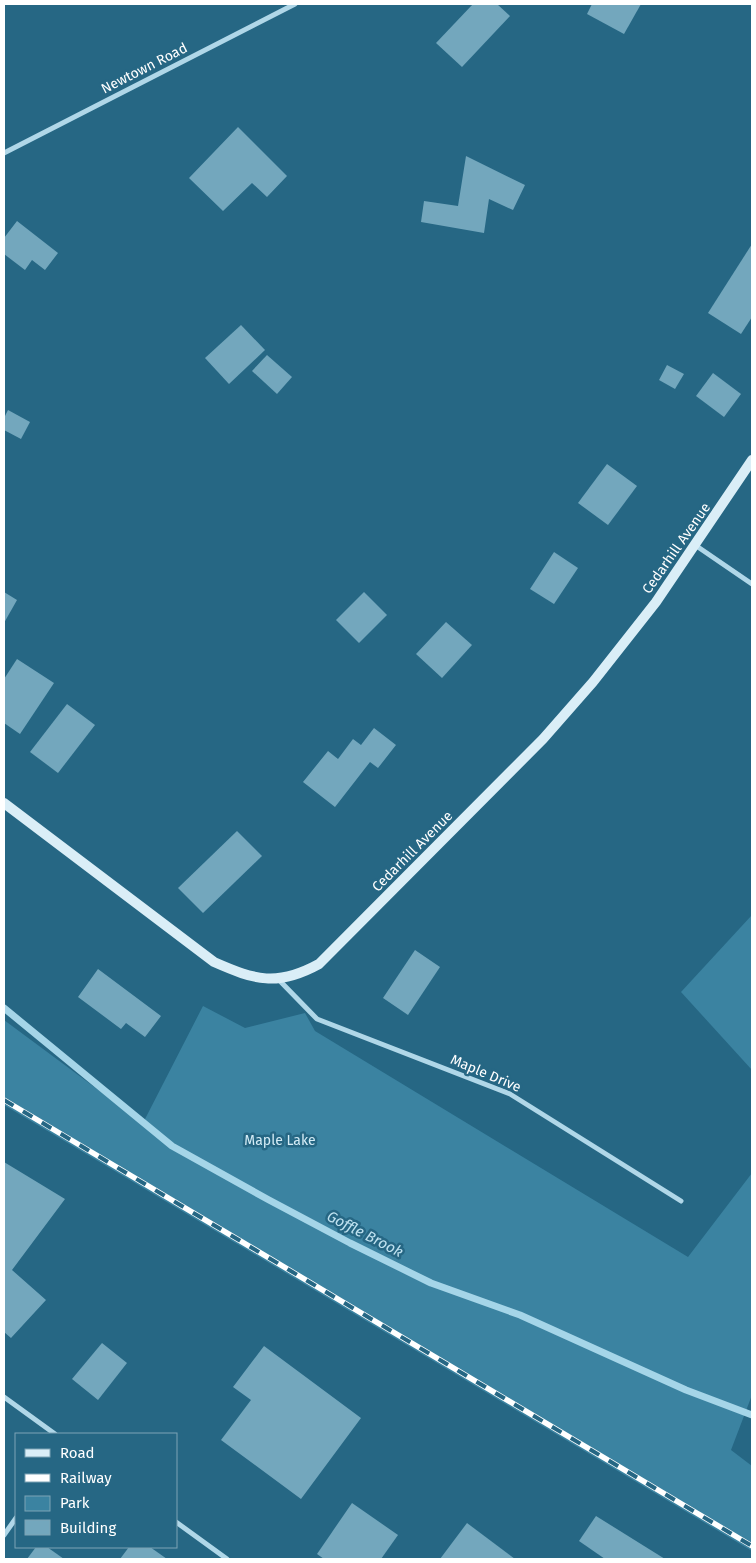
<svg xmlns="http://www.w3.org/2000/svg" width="756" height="1563" font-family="'Fira Sans',sans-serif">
	<rect width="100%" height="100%" fill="#266784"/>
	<g fill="#3b83a1">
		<polygon points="752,915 752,1070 681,992"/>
		<polygon points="203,1006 245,1028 305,1013 315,1031 688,1257 752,1173 752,1395 731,1450 752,1466 752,1551 4,1105 4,1020 143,1123"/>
	</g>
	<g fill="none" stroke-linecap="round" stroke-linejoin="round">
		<polyline stroke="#a5d5e8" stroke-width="7" points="4,1008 172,1146 269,1200 350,1243 431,1283 520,1315 686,1390 752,1415"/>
	</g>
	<g fill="#73a7bd">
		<polygon points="473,4 497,4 510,16 462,67 436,43"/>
		<polygon points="592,4 641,4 624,34 587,14"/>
		<polygon points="238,127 287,176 267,197 252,183 223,211 189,178"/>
		<polygon points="466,156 525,185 513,210 489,199 484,233 421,222 424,201 458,206"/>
		<polygon points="17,221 58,253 45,270 32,260 25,270 4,254 4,238"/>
		<polygon points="752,244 752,317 741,334 708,313"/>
		<polygon points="241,325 265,350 229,384 205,358"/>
		<polygon points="267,355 292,377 277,394 252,371"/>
		<polygon points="667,365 684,374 675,389 659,380"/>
		<polygon points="713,373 741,394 724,417 696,396"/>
		<polygon points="8,410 30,422 21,439 4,430 4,418"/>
		<polygon points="607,464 637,486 608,525 578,503"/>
		<polygon points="554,552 578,568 554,604 530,589"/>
		<polygon points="4,592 17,600 4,623"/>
		<polygon points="364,592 387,615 359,643 336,620"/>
		<polygon points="446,622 472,645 442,678 416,654"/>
		<polygon points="17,659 54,683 20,734 4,723 4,679"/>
		<polygon points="67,704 95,725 58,773 30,752"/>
		<polygon points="374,728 396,745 378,768 370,762 335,807 303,782 328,751 338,759 353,739 361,745"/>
		<polygon points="237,831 262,856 203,913 178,888"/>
		<polygon points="415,950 440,967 408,1015 383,998"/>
		<polygon points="98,969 161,1016 145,1037 126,1023 121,1029 78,997"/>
		<polygon points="4,1162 65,1199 12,1270 46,1300 11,1338 4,1332"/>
		<polygon points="102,1343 127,1363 98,1400 72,1379"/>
		<polygon points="264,1346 361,1418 301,1499 221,1440 251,1400 233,1387"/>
		<polygon points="352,1503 398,1535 381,1559 324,1559 317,1554"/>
		<polygon points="596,1516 665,1559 605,1559 579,1541"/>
		<polygon points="467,1523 515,1559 440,1559"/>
		<polygon points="36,1547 47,1547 64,1559 27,1559"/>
		<polygon points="129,1547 150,1547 167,1559 120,1559"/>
	</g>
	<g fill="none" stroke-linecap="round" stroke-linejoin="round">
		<g stroke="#b0d7e8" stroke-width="5">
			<polyline points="4,153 295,4"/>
			<polyline points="695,545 752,584"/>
			<polyline points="278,979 317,1019 510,1094 681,1201"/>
			<polyline points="4,1397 55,1434"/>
			<polyline points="176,1522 227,1559"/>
			<polyline points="4,1535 16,1518"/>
		</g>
		<path stroke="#daeef7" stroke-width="10" d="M4 803 214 962C255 980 277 987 319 964L543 739 593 682 656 602 752 460"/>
		<defs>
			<polyline id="rail" points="4,1100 752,1546"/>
		</defs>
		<use href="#rail" stroke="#fff" stroke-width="5.5"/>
		<use href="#rail" stroke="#266784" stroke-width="4" stroke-dasharray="11" stroke-linecap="butt"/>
	</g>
	<g text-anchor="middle" stroke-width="5" stroke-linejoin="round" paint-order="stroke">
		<g font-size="14" fill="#fff" stroke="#266784">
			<text transform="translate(144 68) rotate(-27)" y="5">Newtown Road</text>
			<text transform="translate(676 548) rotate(-55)" y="5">Cedarhill Avenue</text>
			<text transform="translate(412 851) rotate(-45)" y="5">Cedarhill Avenue</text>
			<text transform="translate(486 1073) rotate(23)" y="5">Maple Drive</text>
		</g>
		<g font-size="14" fill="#d4ecf6" stroke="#266784">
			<text x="280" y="1145">Maple Lake</text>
		</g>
		<g font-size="15" font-style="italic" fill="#bfe2f0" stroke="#266784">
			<text transform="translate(365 1234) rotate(27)" y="5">Goffle Brook</text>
		</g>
	</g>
	<rect width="756" height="1563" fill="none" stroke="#ffffff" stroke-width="10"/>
	<rect x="15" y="1433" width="162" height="115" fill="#266784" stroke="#7da4b5"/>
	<rect x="25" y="1449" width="25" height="8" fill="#daeef7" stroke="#7da4b5"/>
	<text x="60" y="1458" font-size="15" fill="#ffffff">Road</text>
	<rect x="25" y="1474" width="25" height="8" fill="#ffffff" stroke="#7da4b5"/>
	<text x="60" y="1483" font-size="15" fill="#ffffff">Railway</text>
	<rect x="25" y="1496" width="25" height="15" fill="#3b83a1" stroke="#7da4b5"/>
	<text x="60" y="1508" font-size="15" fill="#ffffff">Park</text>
	<rect x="25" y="1520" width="25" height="15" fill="#73a7bd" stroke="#7da4b5"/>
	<text x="60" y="1533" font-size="15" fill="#ffffff">Building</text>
</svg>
